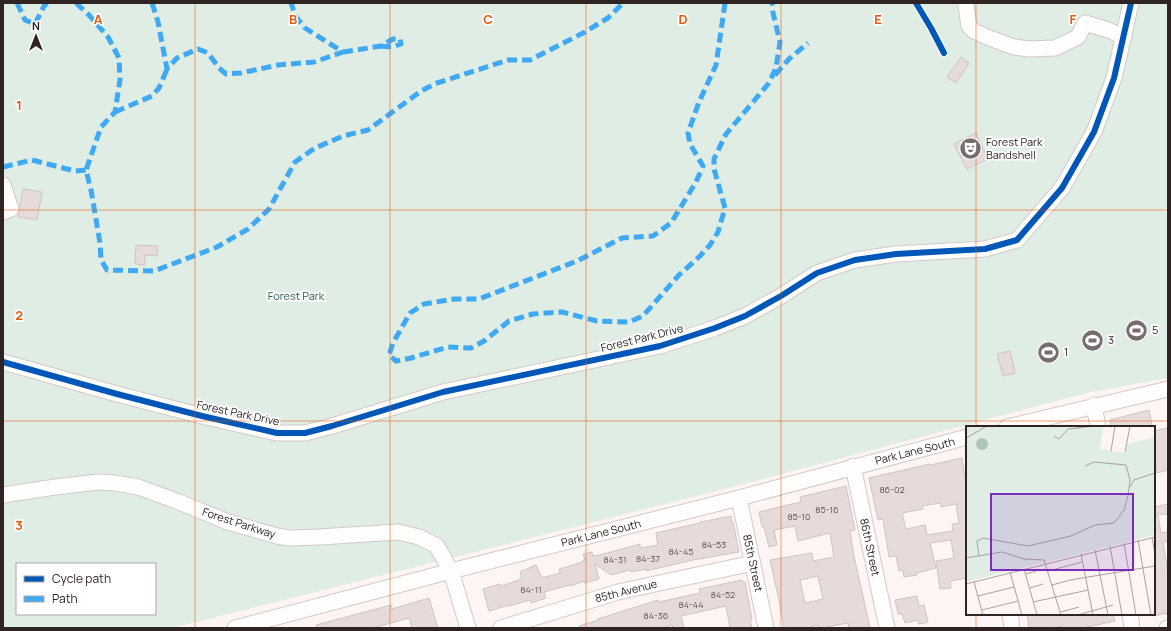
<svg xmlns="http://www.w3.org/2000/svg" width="1171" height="631" font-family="Manrope,sans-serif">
	<rect width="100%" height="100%" fill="#fcf5f4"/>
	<path fill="#e0ede4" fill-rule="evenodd" d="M3 3H1168V378L1087 393 725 489 173 628H3ZM17 564H155V614H17Z"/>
	<g fill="#e6dbda" stroke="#cdc5c4" fill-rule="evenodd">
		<polygon points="961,57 969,63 956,83 947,77"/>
		<polygon points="976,133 988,159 967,169 954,144"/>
		<polygon points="23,189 42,192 37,220 18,217"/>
		<polygon points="136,245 157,246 157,256 145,255 145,265 135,264"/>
		<polygon points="1010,351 1015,373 1003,376 997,354"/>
		<polygon points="1149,410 1152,426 1144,427 1111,427 1110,420"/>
		<polygon points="1168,428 1168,470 1157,473 1154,457 1154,431"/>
		<path d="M962 458 967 489V578L950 581 951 588 940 589 936 561 954 558 951 540 930 543 936 568 916 573 917 575 904 577 903 570 899 571 896 556 889 557 883 519 878 520 869 478 930 464V465ZM940 503 941 507 956 504 959 523 952 524 953 531 927 535 925 525 906 529 902 513 923 509 922 506Z"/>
		<path d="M846 486 855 530 850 531 854 556 870 628H849L848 623 826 627 827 628H818V625L806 628H784L779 600 770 560 812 553 813 561 834 557 830 533 798 541 795 526 774 530 777 545 769 547 764 527H762L759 512 801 502 800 497ZM818 576 823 599 805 603 800 580Z"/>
		<polygon points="1168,504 1168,514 1154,515 1154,507"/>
		<polygon points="731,516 732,522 733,522 739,552 693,560 646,571 646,569 631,572 630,570 611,575 595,564 599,579 584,583 584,581 570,586 569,585 544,592 546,598 531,603 530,600 509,606 509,605 489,611 483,589 500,584 501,586 522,579 520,572 536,565 542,578 560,573 559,569 583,562 583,560 585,560 583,554 592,552 593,556 600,555 640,544 640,548 658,545 656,533 700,523 700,522 706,521"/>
		<polygon points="1154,516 1158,516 1161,533 1168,532 1168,541 1163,542 1168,573 1168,613 1154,616"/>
		<polygon points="742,580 743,583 745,582 752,619 750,619 752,628 730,628 726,606 681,616 684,628 673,628 672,625 662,628 579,628 579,626 598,620 598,619 658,600 659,602 700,593 699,589"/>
		<polygon points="917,596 919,606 924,605 928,622 919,624 918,620 905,623 902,614 898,614 895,600"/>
		<polygon points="429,598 438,628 412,628 409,618 373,628 317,628 316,625 391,605 392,609"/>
		<polygon points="1027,614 1113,614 1115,621 1083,628 1062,628 1062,626 1051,628 1029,628"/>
	</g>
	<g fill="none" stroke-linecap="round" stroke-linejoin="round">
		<defs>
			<g id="minor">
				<polyline points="966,6 969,26 974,31 987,37 1014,47 1029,49 1055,48 1078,37 1085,23 1108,30 1124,37"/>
				<polyline points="3,185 11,209 3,212"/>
				<polyline points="3,362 117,394 202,416 277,433 305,433 332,426 443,392 660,346 715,328 745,316 781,296 817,273 855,260 896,254 985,249 1017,240 1062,188 1094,132 1114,78 1131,3"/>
				<polyline points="1094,405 1098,427"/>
				<polyline points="1007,427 1168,389"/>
				<polyline points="853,466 887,628"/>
				<polyline points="3,495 55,487 98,482 115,483 138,487 174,500 228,522 277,536 289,538 319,537 398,532 419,537 437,546 451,571 468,628"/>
				<polyline points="739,498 766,628"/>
				<polyline points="1010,614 1012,628"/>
				<polyline points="1130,614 1132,628"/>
				<polyline points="235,628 451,571 739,498 967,437"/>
				<polyline points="501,628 618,592 753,563"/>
				<polyline points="1167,628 1168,628"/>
			</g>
		</defs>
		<use href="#minor" stroke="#d2cac8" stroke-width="17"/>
		<use href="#minor" stroke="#fffefd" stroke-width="15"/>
		<g stroke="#3fa9f5" stroke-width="5" stroke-dasharray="10 5" stroke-linecap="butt">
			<polyline points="17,3 25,20 35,24 44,6 47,3"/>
			<polyline points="76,3 89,15 108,37 119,58 120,80 115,112 101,127 86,170 91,190 100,243 101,260 107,270 154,271 217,247 248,229 269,209 295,162 315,148 343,136 368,130 421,91 437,83 508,60 530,60 585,32 608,18 623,3"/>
			<polyline points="152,3 158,22 167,69 177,58 198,49 208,53 219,68 226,74 241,73 278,65 314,62 343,52 305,28 296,17 291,3"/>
			<polyline points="725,3 716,65 699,102 688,133 690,144 703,166 696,182 671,223 653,236 622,238 577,261 479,299 454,299 424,304 410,313 393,343 389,355 396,361 411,358 448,347 471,348 484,341 509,321 533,314 562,312 597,321 629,322 643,316 678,276 700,256 710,245 718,232 725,208 714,169 714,159 726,134 769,83 776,68 780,42 773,13 772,3"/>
			<polyline points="343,52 381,46 393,39 400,39 401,44 392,47 381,46"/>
			<polyline points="775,75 789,59 808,43"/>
			<polyline points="115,112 152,96 159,88 167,69"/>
			<polyline points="3,167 32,160 75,171 86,170"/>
		</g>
		<defs>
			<g id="cycleway">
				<polyline points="916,3 931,28 944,53"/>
				<polyline points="3,362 117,394 202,416 277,433 305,433 332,426 443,392 660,346 715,328 745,316 781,296 817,273 855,260 896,254 985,249 1017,240 1062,188 1094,132 1114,78 1131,3"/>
			</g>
		</defs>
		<use href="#cycleway" stroke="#fff" stroke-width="8"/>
		<use href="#cycleway" stroke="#0057b8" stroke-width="6"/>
	</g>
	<path fill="none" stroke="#e8590c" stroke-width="1" stroke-opacity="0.55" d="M195 3V628M390 3V628M586 3V628M781 3V628M976 3V427M3 210H1168M3 421H1168M976 614V628"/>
	<defs>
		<symbol id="theatre-disc" viewBox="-11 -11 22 22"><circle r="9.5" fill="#776d6c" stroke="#fff"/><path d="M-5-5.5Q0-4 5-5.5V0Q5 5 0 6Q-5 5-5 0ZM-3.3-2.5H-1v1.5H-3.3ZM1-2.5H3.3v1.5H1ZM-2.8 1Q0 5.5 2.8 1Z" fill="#fff"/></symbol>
		<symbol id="stadium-disc" viewBox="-11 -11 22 22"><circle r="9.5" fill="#776d6c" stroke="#fff"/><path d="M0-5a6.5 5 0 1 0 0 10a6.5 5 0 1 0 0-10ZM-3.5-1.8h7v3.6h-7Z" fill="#fff"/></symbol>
	</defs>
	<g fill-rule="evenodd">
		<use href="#theatre-disc" x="958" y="136" width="25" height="25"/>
		<use href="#stadium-disc" x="1124" y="318" width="25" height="25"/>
		<use href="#stadium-disc" x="1080" y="328" width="25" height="25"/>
		<use href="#stadium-disc" x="1036" y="340" width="25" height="25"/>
	</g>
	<g text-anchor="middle" stroke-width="3.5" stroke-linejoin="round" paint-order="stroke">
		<g font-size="9" fill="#605553">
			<text x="892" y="493">86-02</text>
			<text x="827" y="513">85-16</text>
			<text x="799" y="520">85-10</text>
			<text x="714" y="548">84-53</text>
			<text x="681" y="555">84-45</text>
			<text x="648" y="562">84-37</text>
			<text x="615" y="563">84-31</text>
			<text x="531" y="593">84-11</text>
			<text x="723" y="598">84-52</text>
			<text x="691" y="608">84-44</text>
			<text x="656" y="619">84-36</text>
		</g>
		<g font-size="11" fill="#2f2422" stroke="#fff" text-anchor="start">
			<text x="986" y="146">Forest Park<tspan x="986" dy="13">Bandshell</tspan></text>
			<text x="1152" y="334">5</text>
			<text x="1108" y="344">3</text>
			<text x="1064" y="356">1</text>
		</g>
		<g font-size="11" fill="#28634a" stroke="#fff">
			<text x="296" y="300">Forest Park</text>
		</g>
		<g font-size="11" fill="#2f2422" stroke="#fff">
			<text transform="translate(642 338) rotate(-14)" y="4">Forest Park Drive</text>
			<text transform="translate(238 413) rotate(12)" y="4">Forest Park Drive</text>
			<text transform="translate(915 451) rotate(-14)" y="4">Park Lane South</text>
			<text transform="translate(239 523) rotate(18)" y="4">Forest Parkway</text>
			<text transform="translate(601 533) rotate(-14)" y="4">Park Lane South</text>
			<text transform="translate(870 547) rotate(78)" y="4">86th Street</text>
			<text transform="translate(753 563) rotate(78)" y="4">85th Street</text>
			<text transform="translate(626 591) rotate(-14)" y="4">85th Avenue</text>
		</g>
	</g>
	<g transform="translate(966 426)">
		<rect width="189" height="189" fill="#fcf5f4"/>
		<path d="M0 0H141L137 2 134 23 159 27 161 18 189 11V109L0 156Z" fill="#e0ede4"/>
		<path d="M10 18a6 6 0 1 1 12 0a6 6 0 1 1-12 0Z" fill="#b0c5b8"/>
		<path fill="none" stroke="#aaa1a0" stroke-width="1" d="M111 2 128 0M88 10 93 13 102 3 113 2M0 12 21 0M145 25 149 0M159 26 164 0M164 61 168 54 189 47M186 111 189 128M172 114 185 189M158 117 170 189M144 120 156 189M129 124 142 189M115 128 127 189M13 130 11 115 17 112 62 120 105 110 129 99 148 97 158 84 162 70 164 54 160 39 128 36 119 40M0 132 36 126 58 133 78 134 95 189M58 143 71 189M82 145 116 136M44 146 56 189M60 148 73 144M8 156 17 189M0 158 189 111M86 159 104 154 189 140M64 162 77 158M12 170 48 161M67 176 122 164M16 184 52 175M95 186 113 181M115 188 147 179"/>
		<path fill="#7b2cbf" fill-opacity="0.15" stroke="#7b2cbf" stroke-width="2" d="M25 68H167V144H25Z"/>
		<rect width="189" height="189" fill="none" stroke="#2f2422" stroke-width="2"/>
	</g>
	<g font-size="13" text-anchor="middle" font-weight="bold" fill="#e8590c" stroke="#fff" stroke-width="3.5" stroke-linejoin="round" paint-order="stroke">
		<text x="98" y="24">A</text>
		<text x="293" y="24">B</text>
		<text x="488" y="24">C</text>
		<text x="683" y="24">D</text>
		<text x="878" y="24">E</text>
		<text x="1073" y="24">F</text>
		<text x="19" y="110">1</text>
		<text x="19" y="320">2</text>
		<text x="19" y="530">3</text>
	</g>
	<rect width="1171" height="631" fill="none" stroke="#2f2422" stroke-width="8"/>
	<rect x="16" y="563" width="140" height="52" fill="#ffffff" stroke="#aca7a7"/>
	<rect x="24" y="576" width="20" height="6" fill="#0057b8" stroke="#aca7a7"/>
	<text x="52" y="583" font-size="12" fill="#2f2422">Cycle path</text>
	<rect x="24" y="596" width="20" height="6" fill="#3fa9f5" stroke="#aca7a7"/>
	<text x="52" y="603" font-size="12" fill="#2f2422">Path</text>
	<g transform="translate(36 36)" stroke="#ffffff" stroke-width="3" paint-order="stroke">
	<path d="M0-3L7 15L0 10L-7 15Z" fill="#2f2422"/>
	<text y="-6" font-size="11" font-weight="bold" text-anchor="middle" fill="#2f2422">N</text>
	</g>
</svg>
